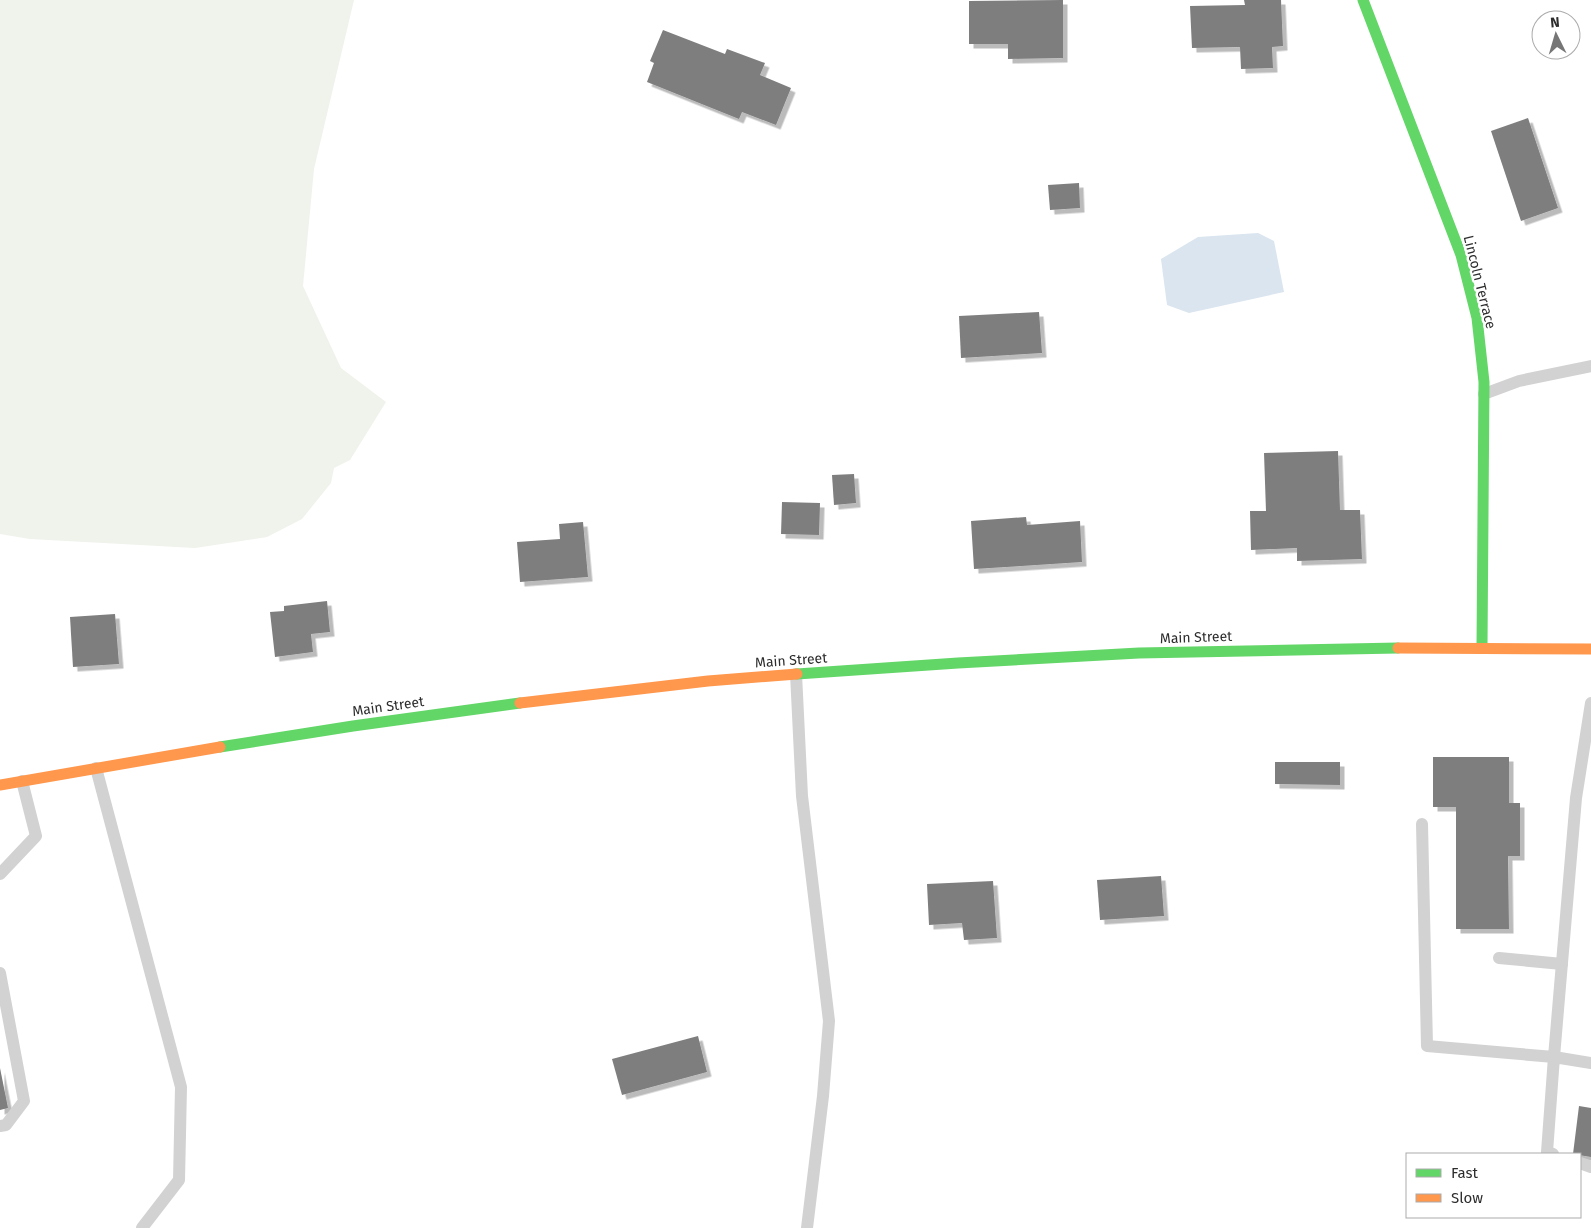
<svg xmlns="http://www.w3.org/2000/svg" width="1591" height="1228" font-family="'Fira Sans',sans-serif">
	<defs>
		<filter id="shadow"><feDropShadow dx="4.5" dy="4.5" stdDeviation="0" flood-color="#0004"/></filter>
	</defs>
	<rect width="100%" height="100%" fill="#fff"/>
	<polygon fill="#eff3ec" points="0,0 354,0 314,169 303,286 341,368 386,402 350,460 334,468 331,483 302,519 267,537 195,548 30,539 0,534"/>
	<polygon fill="#dae5ef" points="1258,233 1274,241 1284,292 1189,313 1167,305 1161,259 1198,237"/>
	<g fill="#7e7e7e" filter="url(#shadow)">
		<polygon points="1063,0 1063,58 1008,59 1008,44 969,44 969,1"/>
		<polygon points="1244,0 1281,0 1283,46 1272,47 1273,68 1241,69 1240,47 1192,48 1190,6 1245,5"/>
		<polygon points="663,30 725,54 727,49 765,63 760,75 791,88 776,125 742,112 739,119 647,82 654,63 650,61"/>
		<polygon points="1528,118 1558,208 1521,221 1491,131"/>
		<polygon points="1079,183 1080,208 1050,210 1048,185"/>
		<polygon points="1039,312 1042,353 961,358 959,316"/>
		<polygon points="1338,451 1340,510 1360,510 1362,559 1297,561 1297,548 1251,550 1250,511 1266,511 1264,453"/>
		<polygon points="854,474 856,503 834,505 832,475"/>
		<polygon points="782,502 820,503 819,535 781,534"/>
		<polygon points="1026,517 1027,525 1080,521 1082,562 974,569 971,521"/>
		<polygon points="583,522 588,577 520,582 517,542 560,539 559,524"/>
		<polygon points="327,601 330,632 311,634 313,652 275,657 270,612 284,611 284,606"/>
		<polygon points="115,614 119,664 73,667 70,617"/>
		<polygon points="1433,757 1509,757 1509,803 1520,803 1520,856 1508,856 1509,929 1456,929 1456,807 1433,807"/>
		<polygon points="1275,762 1340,762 1340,785 1275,784"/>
		<polygon points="1161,876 1164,916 1100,920 1097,880"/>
		<polygon points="993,881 997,938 964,940 962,923 929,925 927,884"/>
		<polygon points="698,1036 707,1072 622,1095 612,1059"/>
		<polygon points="0,1068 8,1108 0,1110"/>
		<polygon points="1579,1106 1591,1108 1591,1157 1573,1154"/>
	</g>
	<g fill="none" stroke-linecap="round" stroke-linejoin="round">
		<g stroke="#d2d2d2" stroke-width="12">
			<polyline points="1484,394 1519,381 1591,366"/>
			<polyline points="796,674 802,796 829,1021 823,1096 807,1228"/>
			<polyline points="96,768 181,1087 179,1180 142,1228"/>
			<polyline points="1422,824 1427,1046 1554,1057 1576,798 1591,703"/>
			<polyline points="0,874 36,836 22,781"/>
			<polyline points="1499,958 1562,964"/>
			<polyline points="0,973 24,1101 6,1125 0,1126"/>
			<polyline points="1553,1154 1547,1152 1554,1057 1591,1063"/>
			<polyline points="1580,1163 1591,1167"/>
		</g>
		<g stroke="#63d668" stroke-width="11">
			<polyline points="1363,0 1461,255 1477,318 1484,382 1482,647"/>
			<polyline points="797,674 958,663 1139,653 1398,648"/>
			<polyline points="220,747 353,726 520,703"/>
		</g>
		<g stroke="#ff974d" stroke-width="11">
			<polyline points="1398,648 1591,649"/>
			<polyline points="520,703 708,681 797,674"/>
			<polyline points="0,785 220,747"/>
		</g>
	</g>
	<g text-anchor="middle" stroke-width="5" stroke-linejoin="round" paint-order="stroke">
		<g font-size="14" fill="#2d2d2d" stroke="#fff">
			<text transform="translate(1480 282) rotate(76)" y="5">Lincoln Terrace</text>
			<text transform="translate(1196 637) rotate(-2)" y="5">Main Street</text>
			<text transform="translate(791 660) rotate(-4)" y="5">Main Street</text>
			<text transform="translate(388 706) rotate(-8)" y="5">Main Street</text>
		</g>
	</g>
	<rect x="1406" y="1153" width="175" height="65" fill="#ffffff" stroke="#ababab"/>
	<rect x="1416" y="1169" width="25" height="8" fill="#63d668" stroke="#ababab"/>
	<text x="1451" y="1178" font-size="15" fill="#2d2d2d">Fast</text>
	<rect x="1416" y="1194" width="25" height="8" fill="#ff974d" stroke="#ababab"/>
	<text x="1451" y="1203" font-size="15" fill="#2d2d2d">Slow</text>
	<g transform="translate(1556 35) rotate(355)"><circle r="24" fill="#ffffff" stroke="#ababab"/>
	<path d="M0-4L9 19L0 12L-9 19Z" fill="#767676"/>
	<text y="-8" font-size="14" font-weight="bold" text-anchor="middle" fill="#2d2d2d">N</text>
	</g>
</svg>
